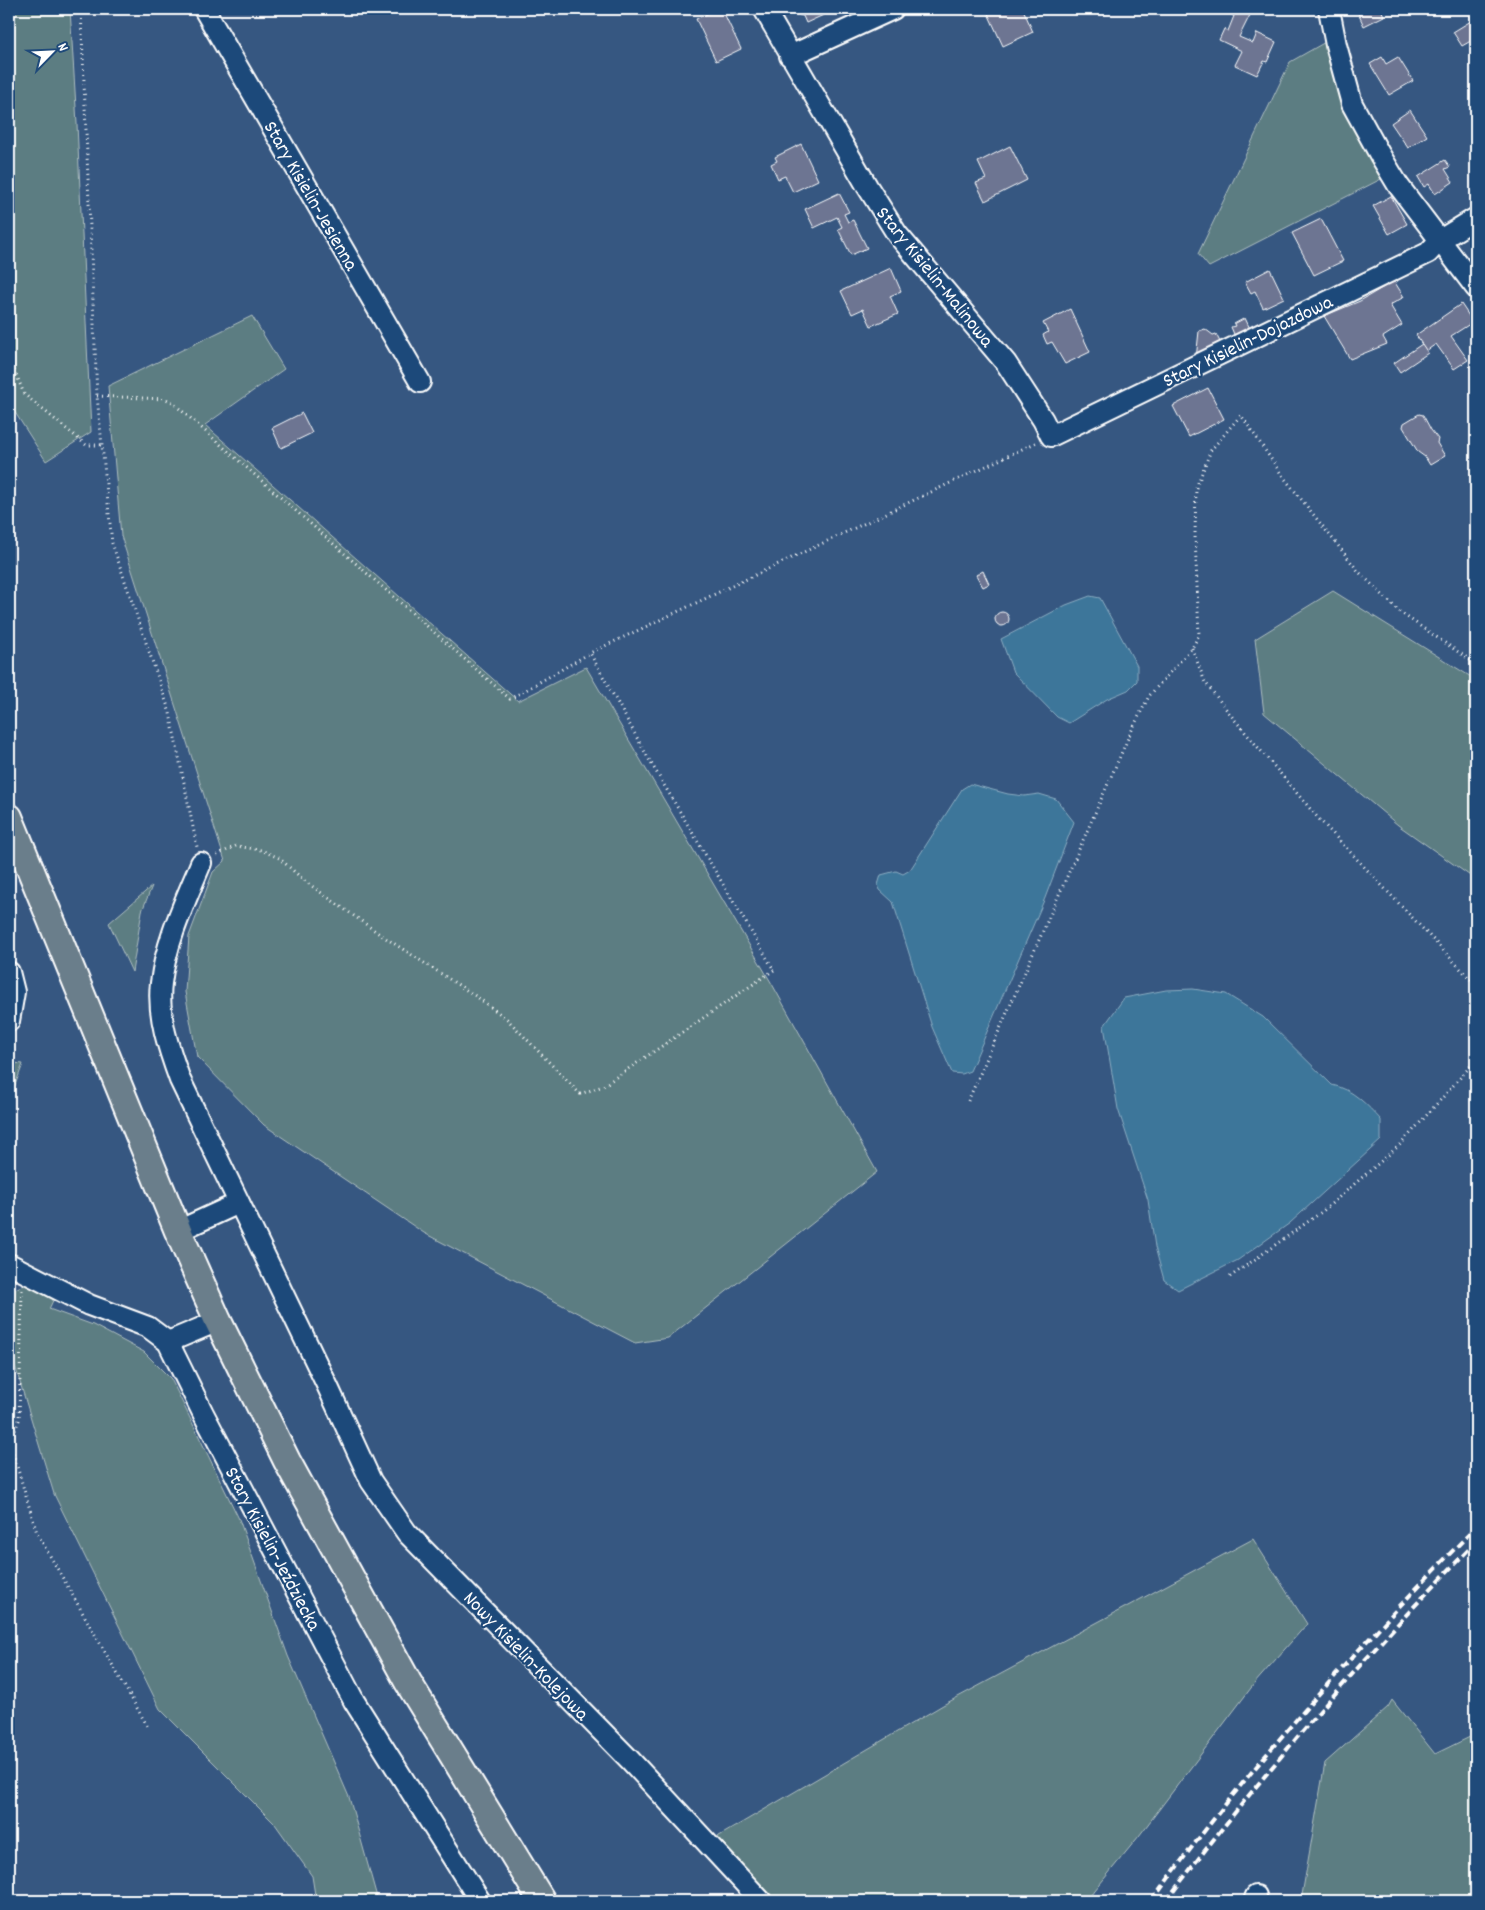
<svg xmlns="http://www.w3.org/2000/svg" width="1485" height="1910" font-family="Dekko,sans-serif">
	<rect width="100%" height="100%" fill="#365781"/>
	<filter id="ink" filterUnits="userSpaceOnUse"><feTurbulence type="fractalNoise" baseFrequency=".02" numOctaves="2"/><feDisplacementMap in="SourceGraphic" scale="10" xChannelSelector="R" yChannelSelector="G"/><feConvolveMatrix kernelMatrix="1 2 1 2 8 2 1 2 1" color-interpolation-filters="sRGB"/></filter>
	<g filter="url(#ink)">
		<g fill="#5c7d82" stroke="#aebec0">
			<polygon points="9,9 70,9 77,124 91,432 46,461 9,403"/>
			<polygon points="1329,40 1387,176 1209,267 1198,254 1290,62"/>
			<polygon points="252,316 284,369 205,425 518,701 586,667 772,984 877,1172 668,1338 635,1343 424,1233 264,1125 197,1057 185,992 189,936 213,872 225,861 121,536 108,386"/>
			<polygon points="1333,591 1476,680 1476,880 1398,825 1264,713 1255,639"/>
			<polygon points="152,886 142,911 132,972 109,923"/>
			<polygon points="14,1063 23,1064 9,1101 9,1067"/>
			<polygon points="30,1282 56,1294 49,1309 93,1325 144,1352 171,1379 239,1519 288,1656 349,1797 378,1901 316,1901 312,1876 275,1824 160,1709 54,1494 12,1356 15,1289"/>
			<polygon points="1253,1539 1307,1624 1254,1684 1139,1836 1086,1901 770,1901 714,1839 943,1705"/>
			<polygon points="1392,1700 1435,1754 1476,1734 1476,1901 1301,1901 1325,1763 1388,1707"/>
		</g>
		<g fill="#3e769a" stroke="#8badc2">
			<polygon points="1090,596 1100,598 1137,666 1137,681 1128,690 1107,699 1069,723 1057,717 1013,672 1001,639 1066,605"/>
			<polygon points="970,784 1008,794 1024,796 1039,794 1056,799 1074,822 1045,898 970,1071 962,1074 952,1073 932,1027 893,902 880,890 878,885 881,875 896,871 903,874 910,870 962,789"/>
			<path d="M1193 989 1226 994 1263 1017 1332 1085C1353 1089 1367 1105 1381 1120V1140L1290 1223 1238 1260 1178 1290 1164 1280 1155 1247 1148 1200 1118 1109 1104 1026 1124 998 1166 990Z"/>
		</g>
		<g fill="#6d7492" stroke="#fff">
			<polygon points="718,9 722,9 741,49 716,61 696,19"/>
			<polygon points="798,9 829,9 830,12 806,23 803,16 799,15"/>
			<polygon points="986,9 1023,9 1033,32 1003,46"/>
			<polygon points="1230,9 1253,9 1239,37 1253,43 1257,33 1276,42 1267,62 1264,61 1257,75 1235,65 1242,51 1219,40 1224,29 1228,31 1234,16 1228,13"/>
			<polygon points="1356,9 1381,9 1384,16 1364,26"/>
			<polygon points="1476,18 1476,38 1462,46 1453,32"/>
			<polygon points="1382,57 1386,64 1398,57 1413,81 1389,95 1370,64"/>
			<polygon points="1410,110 1427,136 1408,148 1391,123"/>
			<polygon points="801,144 818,180 793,192 785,176 778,179 771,164 777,161 775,157"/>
			<polygon points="1010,146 1027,180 985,201 976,183 986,179 978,162"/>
			<polygon points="1445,160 1450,167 1445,169 1453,182 1435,194 1429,184 1424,187 1418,177"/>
			<polygon points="839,193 849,212 844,214 848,222 853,220 867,248 851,255 838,229 842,227 837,217 814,228 805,209"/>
			<polygon points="1391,196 1407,224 1389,234 1373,206"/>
			<polygon points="1321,219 1343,261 1314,275 1292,233"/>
			<polygon points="891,268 901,291 890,296 898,314 871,326 863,309 852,314 841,291"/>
			<polygon points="1270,269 1284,298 1263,308 1255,291 1251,293 1245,282"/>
			<polygon points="1394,281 1404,297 1390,305 1402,325 1383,337 1387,344 1350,359 1324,316 1360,301"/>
			<polygon points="1461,304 1473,322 1451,336 1468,360 1454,369 1436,344 1426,351 1416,335"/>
			<polygon points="1070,309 1090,352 1065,364 1052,342 1047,344 1043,335 1048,332 1043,323"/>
			<polygon points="1245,318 1251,331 1236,339 1231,327 1235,326 1234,324"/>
			<polygon points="1205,329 1213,335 1216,334 1222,346 1196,359 1199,331"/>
			<polygon points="1422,344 1428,353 1400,372 1394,363"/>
			<polygon points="1208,388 1224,419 1189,437 1173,406"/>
			<polygon points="302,413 312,433 281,448 272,428"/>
			<polygon points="1419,414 1423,415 1431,430 1438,439 1437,443 1445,456 1430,465 1425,457 1418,452 1403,427 1404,423"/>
			<polygon points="983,571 989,584 983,587 976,575"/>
			<circle cx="1002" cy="619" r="7"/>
		</g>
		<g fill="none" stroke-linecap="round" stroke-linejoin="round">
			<defs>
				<g id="minor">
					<polyline points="204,9 420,382"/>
					<polyline points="764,9 867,186 897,234 1006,363 1043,420 1051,436 1428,253 1440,240 1476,218"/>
					<polyline points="1329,9 1336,45 1352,104 1380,155 1398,185 1476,288"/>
					<polyline points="790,56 893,9"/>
					<path d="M201 863C185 902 166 941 161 983 157 1015 169 1050 180 1080L327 1385 371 1481 407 1533 630 1760 761 1901"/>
					<polyline points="9,972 14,992 9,1021"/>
					<polyline points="178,1231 239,1203"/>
					<polyline points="9,1264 89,1305 148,1327 168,1342 203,1413 354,1701 480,1901"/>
					<polyline points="168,1342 218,1321"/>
					<polyline points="1254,1901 1256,1896"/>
				</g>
				<polyline id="major" points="9,817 178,1231 218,1321 287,1461 408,1682 542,1901"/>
			</defs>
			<use href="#minor" stroke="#fff" stroke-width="24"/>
			<use href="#major" stroke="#fff" stroke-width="30"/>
			<g stroke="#fff" stroke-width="3" stroke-dasharray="1 4" stroke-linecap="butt">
				<polyline points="81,9 97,396 112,543 170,713 197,847"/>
				<polyline points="9,356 24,394 86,445 101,445"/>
				<polyline points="97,396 166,399 172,402 510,699 590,653 1037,442"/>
				<polyline points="1192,648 1205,682 1234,719 1318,818 1476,985"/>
				<polyline points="217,855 236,846 261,850 279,858 306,882 381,935 477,997 507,1019 580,1094 603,1086 774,970 651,763 590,653"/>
				<polyline points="968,1101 1129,736 1149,696 1192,648 1199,635 1195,535 1196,488 1211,450 1241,415 1282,475 1359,572 1401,613 1476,664"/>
				<polyline points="1230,1277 1323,1211 1401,1144 1476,1060"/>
				<polyline points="22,1290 19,1420 10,1443 37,1533 149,1729"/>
			</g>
			<use href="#minor" stroke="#1f4a7a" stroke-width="20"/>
			<use href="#major" stroke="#6b7e8b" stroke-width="26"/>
			<g stroke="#fff" stroke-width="4" stroke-dasharray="8 4" stroke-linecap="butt">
				<path d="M1152 1901C1248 1767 1360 1645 1476 1527"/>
				<path d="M1166 1901C1262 1774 1364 1656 1476 1542"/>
			</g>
		</g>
	</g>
	<g text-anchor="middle" stroke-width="4.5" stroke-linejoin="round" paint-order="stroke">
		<g font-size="20" fill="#fff" stroke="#1f4a7a">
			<text transform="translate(312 195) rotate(60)" y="7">Stary Kisielin-Jesienna</text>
			<text transform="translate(936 276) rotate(51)" y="7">Stary Kisielin-Malinowa</text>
			<text transform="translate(1247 340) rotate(-26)" y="7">Stary Kisielin-Dojazdowa</text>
			<text transform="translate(274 1548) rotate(62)" y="7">Stary Kisielin-Jeździecka</text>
			<text transform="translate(527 1655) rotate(46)" y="7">Nowy Kisielin-Kolejowa</text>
		</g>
	</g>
	<rect width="1485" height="1910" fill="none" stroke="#1f4a7a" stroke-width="30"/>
	<rect x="15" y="15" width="1455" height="1880" fill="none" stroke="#fff" stroke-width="2" filter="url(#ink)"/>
	<g transform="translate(52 52) rotate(66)" stroke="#1f4a7a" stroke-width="4" paint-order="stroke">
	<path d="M0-4L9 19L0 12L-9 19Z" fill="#ffffff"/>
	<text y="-8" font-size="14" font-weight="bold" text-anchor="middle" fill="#ffffff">N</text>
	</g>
</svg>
